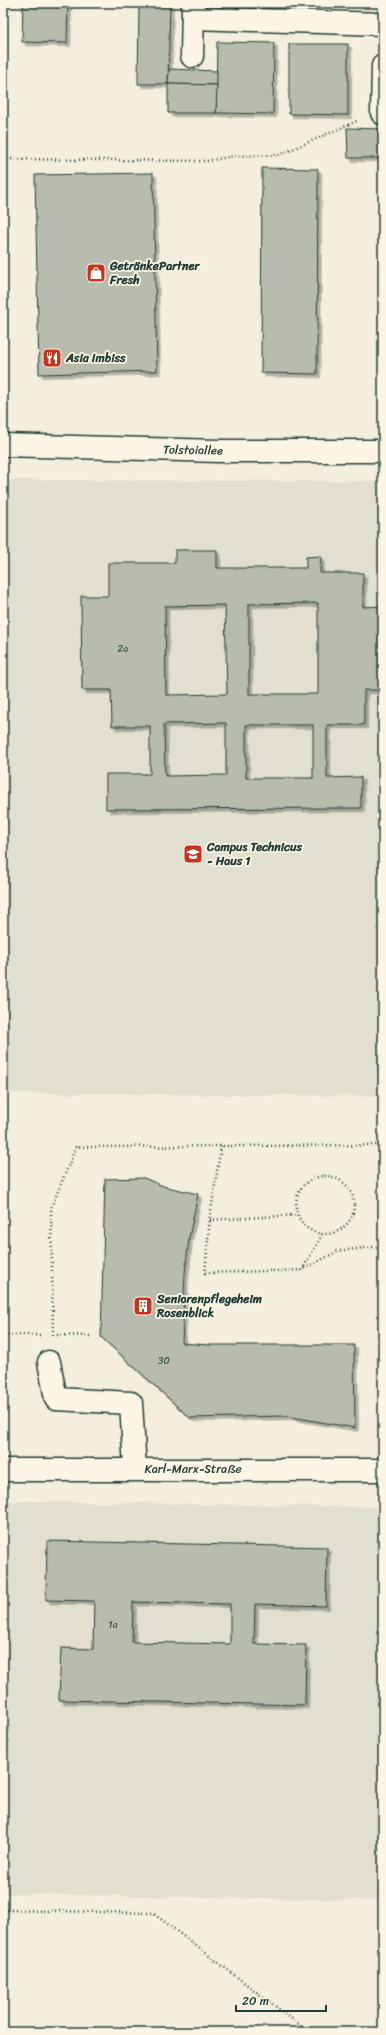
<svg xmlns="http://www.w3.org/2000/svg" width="386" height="2035" font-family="Sriracha,sans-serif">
	<defs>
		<filter id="shadow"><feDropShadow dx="3.5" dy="3.5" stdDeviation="0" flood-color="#0004"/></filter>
	</defs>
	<rect width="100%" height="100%" fill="#f3eede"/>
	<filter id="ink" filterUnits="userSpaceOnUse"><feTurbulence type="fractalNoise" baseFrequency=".025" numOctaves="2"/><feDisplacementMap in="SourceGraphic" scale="8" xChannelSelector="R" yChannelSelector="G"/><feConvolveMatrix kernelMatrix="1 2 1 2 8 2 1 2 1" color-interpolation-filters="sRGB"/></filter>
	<g filter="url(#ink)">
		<g fill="#e1dfd0">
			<polygon points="4,480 383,481 383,1096 3,1093"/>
			<polygon points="8,1501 383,1507 383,1900 3,1894"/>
		</g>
		<g fill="#b8bcae" stroke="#1f3d34" fill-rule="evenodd" filter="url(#shadow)">
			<polygon points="23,3 68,3 67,43 22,42"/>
			<polygon points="139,3 170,3 168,84 138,84"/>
			<polygon points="217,42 274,43 273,114 216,113"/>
			<polygon points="289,44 348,44 348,115 289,114"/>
			<polygon points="169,69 217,71 217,85 168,84"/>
			<polygon points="168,84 217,85 216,113 168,113"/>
			<polygon points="347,128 383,129 383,158 348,158"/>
			<polygon points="262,168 318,169 317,374 261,373"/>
			<polygon points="153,173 157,371 39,374 35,175"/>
			<path d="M175 550H217V568H306V557L321 556 320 573H363V607L383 606V690H364V725H327V778L361 777V808L106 809V774H150V726H112L111 690H82L81 596H108V563H175ZM318 603V694H249V604ZM225 605 227 694 166 695 165 606ZM226 723V775L165 776 164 724ZM246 725H313V778H246Z"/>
			<polygon points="144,1178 163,1186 198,1194 189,1238 185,1274 182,1343 209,1345 354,1345 355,1428 286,1416 190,1418 101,1337 105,1179"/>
			<path d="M47 1541 327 1547 326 1606 255 1604 254 1644 306 1645 305 1705 59 1700 61 1648 93 1649 94 1601 46 1600ZM133 1602 230 1604V1644L132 1642Z"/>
		</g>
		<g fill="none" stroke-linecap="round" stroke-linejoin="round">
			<defs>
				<g id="minor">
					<polyline points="193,18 383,24"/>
					<polyline points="192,56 193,4"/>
					<polyline points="382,113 383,66"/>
					<polyline points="3,445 219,451 383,451"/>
					<polyline points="49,1362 56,1399 131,1403 135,1469"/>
					<polyline points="3,1470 383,1470"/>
				</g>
			</defs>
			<use href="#minor" stroke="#1f3d34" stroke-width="25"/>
			<g stroke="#1f3d34" stroke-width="2.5" stroke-dasharray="1 3" stroke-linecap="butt">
				<polyline points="3,159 207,161 234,156 279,155 357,121"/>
				<polyline points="221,1146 210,1217 205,1273 302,1270 338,1251 383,1246"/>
				<circle cx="325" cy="1205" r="29"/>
				<polyline points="210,1220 297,1215"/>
				<polyline points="302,1270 322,1235"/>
				<polyline points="3,1335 40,1335"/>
				<polyline points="53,1335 51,1208 76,1147 383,1145"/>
				<polyline points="57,1335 91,1336"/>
				<polyline points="3,1910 153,1913 309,2032"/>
			</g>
			<use href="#minor" stroke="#fcf5e5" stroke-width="22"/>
		</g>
	</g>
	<defs>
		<symbol id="shop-square" viewBox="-11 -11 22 22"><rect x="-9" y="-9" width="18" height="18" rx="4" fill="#c8321e" stroke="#fcf5e5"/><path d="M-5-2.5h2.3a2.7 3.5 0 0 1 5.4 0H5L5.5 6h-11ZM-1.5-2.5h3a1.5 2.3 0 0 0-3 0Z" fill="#fff"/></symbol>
		<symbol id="restaurant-square" viewBox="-11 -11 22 22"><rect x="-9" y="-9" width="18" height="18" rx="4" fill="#c8321e" stroke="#fcf5e5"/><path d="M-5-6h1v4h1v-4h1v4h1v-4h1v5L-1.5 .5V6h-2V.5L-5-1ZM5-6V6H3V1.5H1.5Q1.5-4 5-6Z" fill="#fff"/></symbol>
		<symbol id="school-square" viewBox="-11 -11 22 22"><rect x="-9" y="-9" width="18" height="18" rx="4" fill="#c8321e" stroke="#fcf5e5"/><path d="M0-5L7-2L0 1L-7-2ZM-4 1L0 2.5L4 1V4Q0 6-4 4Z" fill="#fff"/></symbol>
		<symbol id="building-square" viewBox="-11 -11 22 22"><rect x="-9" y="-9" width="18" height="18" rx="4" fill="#c8321e" stroke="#fcf5e5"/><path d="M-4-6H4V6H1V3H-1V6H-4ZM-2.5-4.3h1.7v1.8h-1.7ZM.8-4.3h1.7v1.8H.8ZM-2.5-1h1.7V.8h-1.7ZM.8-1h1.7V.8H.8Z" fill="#fff"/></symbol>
	</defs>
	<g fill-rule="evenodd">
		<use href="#shop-square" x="85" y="262" width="22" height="22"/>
		<use href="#restaurant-square" x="41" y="347" width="22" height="22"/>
		<use href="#school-square" x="182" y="843" width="22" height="22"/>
		<use href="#building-square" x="132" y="1295" width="22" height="22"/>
	</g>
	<g text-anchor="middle" stroke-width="3.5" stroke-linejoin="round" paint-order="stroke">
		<g font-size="10" fill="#455d52">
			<text x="123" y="652">2a</text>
			<text x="164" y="1364">30</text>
			<text x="113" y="1628">1a</text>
		</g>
		<g font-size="12" font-weight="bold" fill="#1f3d34" stroke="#fcf5e5" text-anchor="start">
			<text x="110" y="270">GetränkePartner<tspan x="110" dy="14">Fresh</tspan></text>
			<text x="66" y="362">Asia Imbiss</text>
			<text x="207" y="851">Campus Technicus<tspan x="207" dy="14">- Haus 1</tspan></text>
			<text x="157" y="1303">Seniorenpflegeheim<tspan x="157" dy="14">Rosenblick</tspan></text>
		</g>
		<g font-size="12" fill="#1f3d34" stroke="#fcf5e5">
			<text transform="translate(193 450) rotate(1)" y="4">Tolstoiallee</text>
			<text x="193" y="1473">Karl-Marx-Straße</text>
		</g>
	</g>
	<rect width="386" height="2035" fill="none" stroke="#fcf5e5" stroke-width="16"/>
	<rect x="8" y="8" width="370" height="2019" fill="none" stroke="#1f3d34" stroke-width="1.5" filter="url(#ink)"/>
	<path d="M236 2005v6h90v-6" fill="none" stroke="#1f3d34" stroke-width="2"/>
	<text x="242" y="2005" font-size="12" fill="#1f3d34" stroke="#fcf5e5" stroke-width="3" paint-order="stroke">20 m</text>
</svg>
